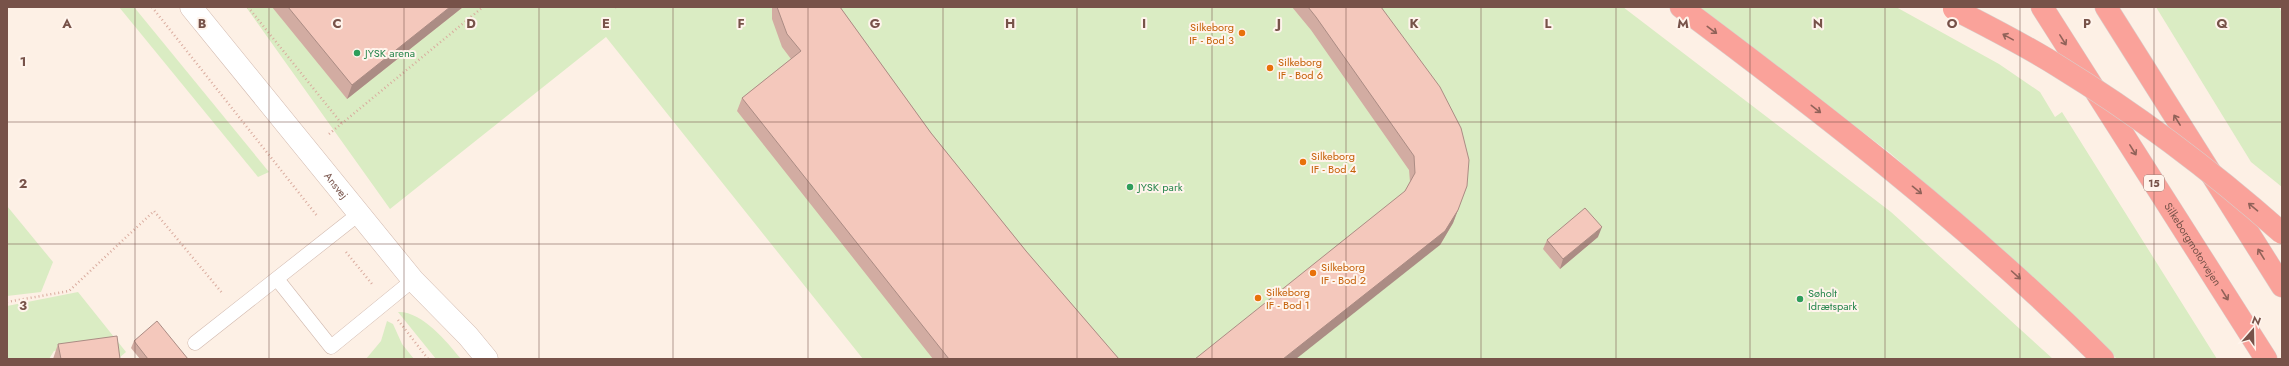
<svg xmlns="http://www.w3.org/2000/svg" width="2289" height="366" font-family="Jost,sans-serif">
	<rect width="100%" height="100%" fill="#fdf0e5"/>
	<g fill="#daecc3">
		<polygon points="119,7 134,7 269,172 258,177"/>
		<polygon points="246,7 1623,7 1891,212 2053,359 863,359 606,37 390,209"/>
		<polygon points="1699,7 1896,7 1999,64 2040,92 2055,117 2062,112 2217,359 2117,359 2017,263 1890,153"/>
		<polygon points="2156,7 2279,7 2282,13 2282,187 2251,162"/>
		<polygon points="7,206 53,262 41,292 7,296"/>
		<polygon points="78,292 126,352 120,357 111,347 90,344 54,351 49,359 7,359 7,306"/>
		<path d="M398 312C422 311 447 342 461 359H436Z"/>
		<polygon points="387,321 393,324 402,344 414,359 366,359 381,341"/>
	</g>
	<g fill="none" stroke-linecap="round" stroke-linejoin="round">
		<defs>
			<g id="lane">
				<polyline points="277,279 331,347 413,280"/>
				<polyline points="195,343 360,213"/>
			</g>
			<g id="street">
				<path id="s1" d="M191 7 413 280 468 336 487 359"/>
			</g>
			<g id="highway">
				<path d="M1681 7C1828 117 1973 229 2103 359"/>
				<path id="s2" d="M2042 7 2266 359"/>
				<polyline points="2106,7 2282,286"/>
			</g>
		</defs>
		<use href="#lane" stroke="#d1b8ad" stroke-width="15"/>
		<use href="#street" stroke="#d1b8ad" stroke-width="23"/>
		<use href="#highway" stroke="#d9cfcc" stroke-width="23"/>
		<g stroke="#d9ab9e" stroke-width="2.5" stroke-dasharray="1 3" stroke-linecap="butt">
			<polyline points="152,7 318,217"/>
			<polyline points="248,7 342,124"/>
			<polyline points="616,7 617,8"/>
			<polyline points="329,134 483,7"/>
			<polyline points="346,252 372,284"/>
			<polyline points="7,302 69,291 154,211 223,294"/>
			<polyline points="398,320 428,359"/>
		</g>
		<use href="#lane" stroke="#fff" stroke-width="14"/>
		<use href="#street" stroke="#fff" stroke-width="22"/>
		<use href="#highway" stroke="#faa29a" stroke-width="22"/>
		<defs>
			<path id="highway-bridge" d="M1954 9C1989 27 2025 45 2058 66 2138 115 2212 171 2282 233"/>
		</defs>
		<use href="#highway-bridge" stroke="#d9cfcc" stroke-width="23" stroke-linecap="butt"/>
		<use href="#highway-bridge" stroke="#faa29a" stroke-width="22"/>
	</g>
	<g fill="#d2aca2">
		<polygon points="272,7 463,7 347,99"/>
		<polygon points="772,7 840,7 931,133 1026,251 1119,359 933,359 737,111 742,98 791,59 782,47 772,19"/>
		<polygon points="1292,7 1381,7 1467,186 1453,223 1440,245 1405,191 1410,182 1409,170 1311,30"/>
		<polygon points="1598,237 1560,269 1543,249 1547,240"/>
		<polygon points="134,341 188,359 140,359 131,348"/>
		<polygon points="58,344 120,359 53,359"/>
	</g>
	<g fill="#ab8c84">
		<polygon points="450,7 463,7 347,99 352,85"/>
		<polygon points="1458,210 1453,223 1440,245 1296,359 1283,359"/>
		<polygon points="1602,227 1598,237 1560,269 1563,259"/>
	</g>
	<g fill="#f4c8bc" stroke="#ab8c84">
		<polygon points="288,7 450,7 352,85"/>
		<polygon points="777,7 840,7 931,133 1026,251 1119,359 949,359 742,98 801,51 787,34"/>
		<polygon points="1308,7 1381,7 1440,87 1461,128 1469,160 1467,186 1458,210 1445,231 1283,359 1195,359 1405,191 1415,173 1414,156 1316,17"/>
		<polygon points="1585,208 1602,227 1563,259 1547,240"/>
		<polygon points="157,321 188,359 148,359 134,341"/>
		<polygon points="117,336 120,359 61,359 58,344"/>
	</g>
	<defs><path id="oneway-shaft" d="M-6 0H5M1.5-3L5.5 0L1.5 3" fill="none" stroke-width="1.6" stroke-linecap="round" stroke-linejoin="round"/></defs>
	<g stroke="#916259">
		<use href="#oneway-shaft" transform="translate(1712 30) rotate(37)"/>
		<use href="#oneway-shaft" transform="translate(2008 37) rotate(-151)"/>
		<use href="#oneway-shaft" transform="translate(2063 40) rotate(58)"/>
		<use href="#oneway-shaft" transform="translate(1816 109) rotate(38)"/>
		<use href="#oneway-shaft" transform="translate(2177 120) rotate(-122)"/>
		<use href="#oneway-shaft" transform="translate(2133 150) rotate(58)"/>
		<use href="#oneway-shaft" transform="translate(1917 190) rotate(39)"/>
		<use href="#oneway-shaft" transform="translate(2253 207) rotate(-140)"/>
		<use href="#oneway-shaft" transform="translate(2261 254) rotate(-122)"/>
		<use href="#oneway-shaft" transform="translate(2016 275) rotate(42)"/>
		<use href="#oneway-shaft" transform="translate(2225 295) rotate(58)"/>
	</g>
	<path fill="none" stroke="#775249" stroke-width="1" stroke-opacity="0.55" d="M135 7V359M269 7V359M404 7V359M539 7V359M673 7V359M808 7V359M943 7V359M1077 7V359M1212 7V359M1346 7V359M1481 7V359M1616 7V359M1750 7V359M1885 7V359M2020 7V359M2154 7V359M7 122H2282M7 244H2282"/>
	<g fill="#e8710a" stroke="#fff4ec" stroke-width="1.5">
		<circle cx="1242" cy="33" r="4"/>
		<circle cx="1270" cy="68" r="4"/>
		<circle cx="1303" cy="162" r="4"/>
		<circle cx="1313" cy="273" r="4"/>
		<circle cx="1258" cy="298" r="4"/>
	</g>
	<g fill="#2e9e5b" stroke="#fff4ec" stroke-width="1.5">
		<circle cx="357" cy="53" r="4"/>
		<circle cx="1130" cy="187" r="4"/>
		<circle cx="1800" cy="299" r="4"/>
	</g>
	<g text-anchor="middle" stroke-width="4" stroke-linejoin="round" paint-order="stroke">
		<rect fill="#fff4ec" stroke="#a0837a" stroke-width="1" x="2144" y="175" width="20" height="16" rx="3"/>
		<g font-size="10" font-weight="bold" fill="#775249">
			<text x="2154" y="187">15</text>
		</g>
		<g font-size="11" fill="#c56008" stroke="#fff4ec" text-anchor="start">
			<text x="1234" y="31" text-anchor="end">Silkeborg<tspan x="1234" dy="13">IF - Bod 3</tspan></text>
			<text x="1278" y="66">Silkeborg<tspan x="1278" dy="13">IF - Bod 6</tspan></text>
			<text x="1311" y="160">Silkeborg<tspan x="1311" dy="13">IF - Bod 4</tspan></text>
			<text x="1321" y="271">Silkeborg<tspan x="1321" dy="13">IF - Bod 2</tspan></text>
			<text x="1266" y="296">Silkeborg<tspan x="1266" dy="13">IF - Bod 1</tspan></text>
		</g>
		<g font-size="11" fill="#27864d" stroke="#fff4ec" text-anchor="start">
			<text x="365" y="57">JYSK arena</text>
			<text x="1138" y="191">JYSK park</text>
			<text x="1808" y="297">Søholt<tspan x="1808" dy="13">Idrætspark</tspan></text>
		</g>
		<g font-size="11" fill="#775249" stroke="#fff4ec">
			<text dy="4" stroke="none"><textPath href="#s1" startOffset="230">Ansvej</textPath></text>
			<text dy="4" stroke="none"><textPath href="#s2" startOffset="281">Silkeborgmotorvejen</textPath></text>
		</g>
	</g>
	<g font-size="13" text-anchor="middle" font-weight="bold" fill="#775249" stroke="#fff4ec" stroke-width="4" stroke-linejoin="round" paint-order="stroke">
		<text x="67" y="28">A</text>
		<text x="202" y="28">B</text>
		<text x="337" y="28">C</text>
		<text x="471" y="28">D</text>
		<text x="606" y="28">E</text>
		<text x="741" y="28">F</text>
		<text x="875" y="28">G</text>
		<text x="1010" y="28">H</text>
		<text x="1144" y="28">I</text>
		<text x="1279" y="28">J</text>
		<text x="1414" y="28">K</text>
		<text x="1548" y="28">L</text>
		<text x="1683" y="28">M</text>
		<text x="1818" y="28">N</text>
		<text x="1952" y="28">O</text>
		<text x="2087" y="28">P</text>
		<text x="2222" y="28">Q</text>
		<text x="23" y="66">1</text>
		<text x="23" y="188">2</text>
		<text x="23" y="310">3</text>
	</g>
	<rect width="2289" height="366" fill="none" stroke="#775249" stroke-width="16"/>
	<g transform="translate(2253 330) rotate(20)" stroke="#fff4ec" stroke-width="3" paint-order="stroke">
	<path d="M0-3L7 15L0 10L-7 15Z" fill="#775249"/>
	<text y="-6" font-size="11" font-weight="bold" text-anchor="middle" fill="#775249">N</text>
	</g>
</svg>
